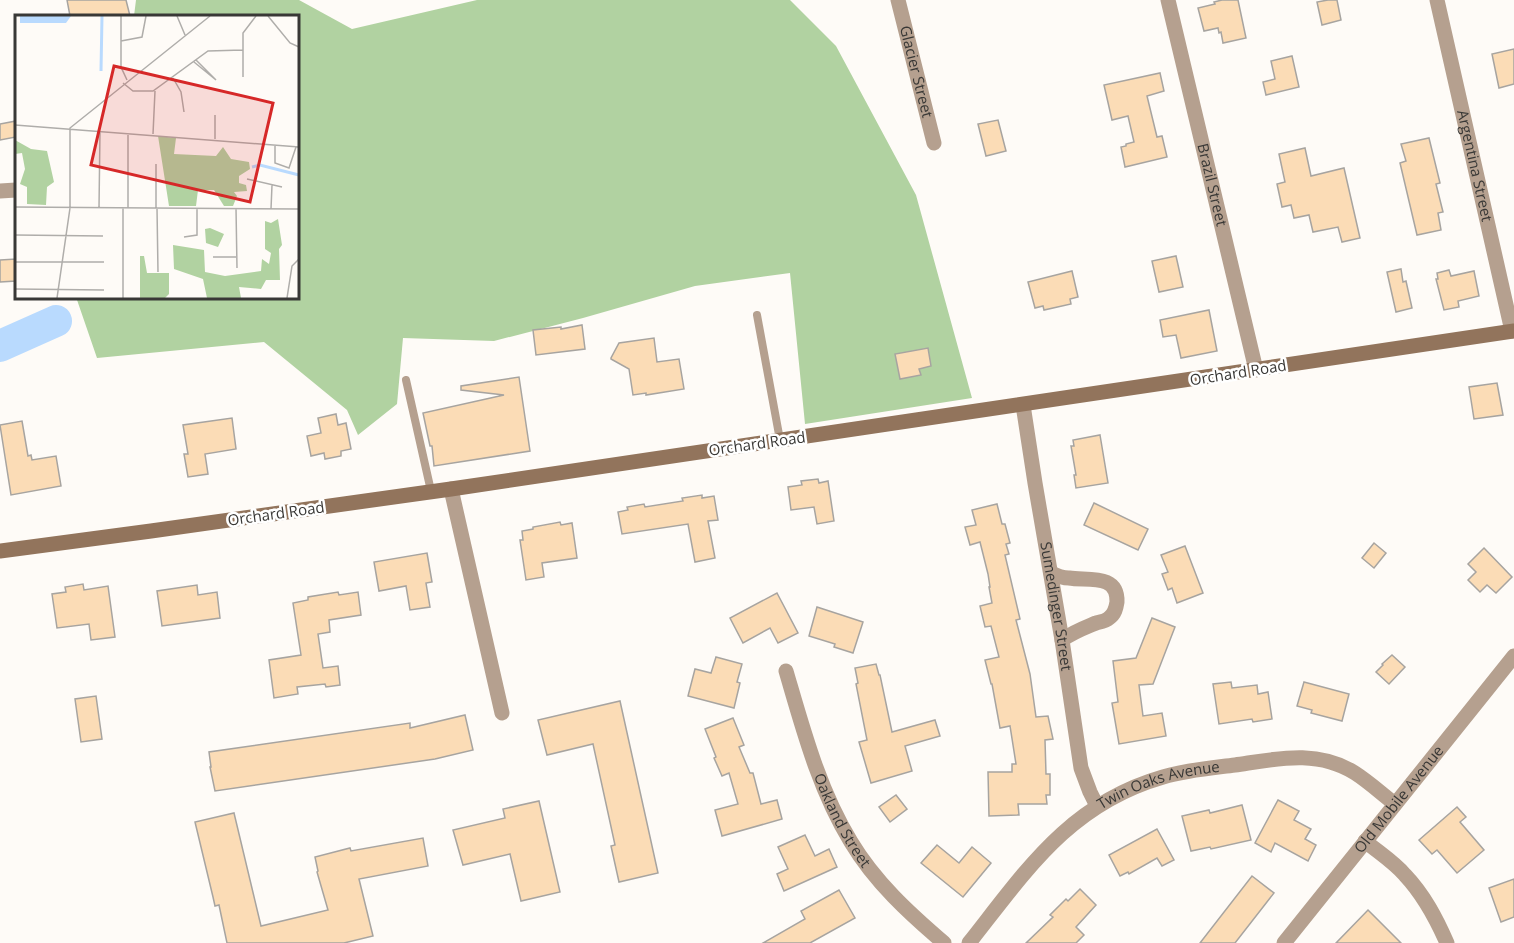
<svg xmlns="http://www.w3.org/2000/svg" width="1514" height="943" font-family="'Open Sans',sans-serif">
	<rect width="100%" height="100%" fill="#fefbf7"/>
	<polygon fill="#b1d2a1" points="136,0 299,0 352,29 477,0 790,0 836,46 916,195 972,398 805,424 790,273 695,286 583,318 494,341 403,338 397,404 358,435 347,410 264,342 97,358 76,297 297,297 297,16 134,16"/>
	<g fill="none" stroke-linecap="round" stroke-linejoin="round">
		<polyline stroke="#b9dafe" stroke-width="32" points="0,346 56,321"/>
	</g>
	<g fill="#fbdcb6" stroke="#a7a4a0" stroke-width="1.5">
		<polygon points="67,0 126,0 130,16 70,16"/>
		<polygon points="1222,0 1238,0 1246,38 1223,43 1221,32 1219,33 1218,28 1204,31 1198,8 1215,4 1214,2"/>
		<polygon points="1328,0 1337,0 1341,20 1322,25 1317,2"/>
		<polygon points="1514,49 1514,84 1499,88 1492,54"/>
		<polygon points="1292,56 1299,87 1266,95 1263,82 1275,79 1271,61"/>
		<polygon points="1160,73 1164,91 1147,96 1157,137 1162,136 1167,157 1125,167 1121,147 1126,146 1126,144 1134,142 1128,116 1112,120 1104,85"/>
		<polygon points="998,120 1006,151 986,156 978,124"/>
		<polygon points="16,121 16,137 0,140 0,124"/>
		<polygon points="1429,138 1440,183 1436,184 1443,212 1438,213 1441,230 1417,235 1400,163 1406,161 1401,144"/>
		<polygon points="1305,148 1311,176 1344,168 1360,238 1342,242 1338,227 1313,232 1309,215 1294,218 1291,205 1282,207 1277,184 1285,182 1279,154"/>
		<polygon points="1176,256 1183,287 1159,292 1152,261"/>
		<polygon points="16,259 16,281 0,282 0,260"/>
		<polygon points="1401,269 1403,282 1406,281 1412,308 1396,312 1387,272"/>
		<polygon points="1449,270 1451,276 1474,271 1479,296 1458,301 1459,307 1444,310 1436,279 1438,279 1437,273"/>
		<polygon points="1072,271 1078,297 1070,299 1071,304 1044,310 1043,306 1035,308 1028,282"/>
		<polygon points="1209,310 1217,351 1181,358 1176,335 1163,337 1160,320"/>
		<polygon points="582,325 585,349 536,355 533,330 561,327 561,329"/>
		<polygon points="654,338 657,362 679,359 684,389 646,395 646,393 633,395 629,369 611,359 611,358 619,343"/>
		<polygon points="928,348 931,366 919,369 921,375 900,379 895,354"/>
		<polygon points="519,377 530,451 434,466 432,446 430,446 423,413 504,395 461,390 461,386"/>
		<polygon points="1497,383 1503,415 1474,419 1469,387"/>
		<polygon points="336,414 338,425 346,423 351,449 341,451 341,456 325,459 324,453 311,456 307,436 321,433 318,418"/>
		<polygon points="232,418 236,449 205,454 208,474 188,477 184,454 188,454 183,425"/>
		<polygon points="22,421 28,456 31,455 32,460 56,456 61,486 11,495 0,425"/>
		<polygon points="1100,435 1108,483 1076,488 1074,475 1076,475 1071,446 1074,446 1073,440"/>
		<polygon points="818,479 819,483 828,481 834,521 817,524 814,507 791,510 788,487 802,485 801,481"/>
		<polygon points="702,495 702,498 714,496 718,520 708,521 715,558 695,562 688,524 622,534 618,512 628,510 627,507 644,504 645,507 683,501 682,498"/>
		<polygon points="1094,503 1148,529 1138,550 1084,525"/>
		<polygon points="997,504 1002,524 1005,524 1010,543 1006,544 1009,554 1005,555 1020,619 1016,620 1030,674 1036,717 1048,716 1053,739 1045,740 1046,774 1050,774 1050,795 1046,795 1047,804 1018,804 1019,815 989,816 988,772 1012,772 1012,764 1016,764 1010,726 1000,728 992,684 991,684 985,660 999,657 991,626 985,627 980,606 992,603 989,587 990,587 988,574 980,542 970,545 965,527 976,525 972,510"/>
		<polygon points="560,522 561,525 572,523 577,558 542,563 544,577 526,580 520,540 523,540 522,531 533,529 533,527"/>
		<polygon points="1374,543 1386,553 1374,568 1362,558"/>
		<polygon points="1185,546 1203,593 1177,603 1172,588 1168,590 1162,574 1168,572 1161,555"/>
		<polygon points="1484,548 1512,577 1496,593 1487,585 1480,592 1468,580 1476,572 1468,564"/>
		<polygon points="427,553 432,582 426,583 430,607 410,610 406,586 379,591 374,562"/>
		<polygon points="83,584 84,590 108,586 115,637 91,640 89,624 57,628 52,594 66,592 65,587"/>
		<polygon points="197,585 198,595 217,592 220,618 162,626 157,591"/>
		<polygon points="338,592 339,595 358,592 361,615 329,620 330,632 318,634 323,668 338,666 340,685 326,687 325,684 297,687 298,694 274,698 269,660 301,655 293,603 308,600 308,597"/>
		<polygon points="777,593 798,633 778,643 770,628 743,643 730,618"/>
		<polygon points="817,607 863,622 853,653 834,647 835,644 809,636"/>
		<polygon points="1152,618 1175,627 1153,684 1139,685 1143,716 1162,713 1166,736 1119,744 1112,703 1118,702 1113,661 1136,658"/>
		<polygon points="1392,655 1405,667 1389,684 1376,672 1383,665 1382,664"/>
		<polygon points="716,657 742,664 737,682 740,683 734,708 688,696 695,669 711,673"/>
		<polygon points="876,664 879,675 880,675 892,732 935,720 940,736 905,746 912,771 871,783 859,742 867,740 856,684 858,683 855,668"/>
		<polygon points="1231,682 1232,688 1257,685 1258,694 1268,692 1272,719 1253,722 1252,719 1219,724 1213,684"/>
		<polygon points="1304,682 1349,694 1342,721 1311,713 1312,710 1297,706"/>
		<polygon points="96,696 102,739 81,742 75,699"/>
		<polygon points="620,701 658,873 619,882 611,846 615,845 593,744 547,755 538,720"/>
		<polygon points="465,715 473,750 435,759 215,791 210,767 211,767 209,752 410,723 410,728"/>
		<polygon points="733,718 744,745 739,747 750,773 753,773 761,804 777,800 782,819 722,836 715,810 738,804 729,773 722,776 714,758 716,757 705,729"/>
		<polygon points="896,795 907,809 890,822 879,807"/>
		<polygon points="1278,800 1299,811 1294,820 1311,829 1305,839 1316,845 1308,861 1275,843 1271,852 1255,843"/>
		<polygon points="539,801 560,892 521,901 510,854 463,865 453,830 505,818 503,809"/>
		<polygon points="1242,805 1251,840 1211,849 1210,847 1191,851 1182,816 1209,810 1210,813"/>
		<polygon points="1457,807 1466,817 1460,822 1484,850 1457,873 1437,850 1432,854 1419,840"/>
		<polygon points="234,813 261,926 328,910 317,872 318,871 315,857 350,848 351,851 423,838 428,866 359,879 373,936 344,943 227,943 219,905 215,906 213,897 195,822"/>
		<polygon points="1157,829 1174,860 1162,866 1157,858 1129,874 1128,872 1120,876 1109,855"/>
		<polygon points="805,835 815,856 829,849 837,867 784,891 777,874 788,869 778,847"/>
		<polygon points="937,845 959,863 972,847 991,863 963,897 921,863"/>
		<polygon points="1252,876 1274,893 1235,943 1200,943"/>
		<polygon points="1514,879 1514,917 1501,922 1489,888"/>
		<polygon points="1080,889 1096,905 1076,927 1084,935 1076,943 1026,943 1053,917 1050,915 1066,899 1068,901"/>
		<polygon points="839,890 855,918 810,943 763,943 805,919 801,911"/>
		<polygon points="1368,910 1401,943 1336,943"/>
	</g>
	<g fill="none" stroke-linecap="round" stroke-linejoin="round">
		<g stroke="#b5a08f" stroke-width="8">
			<polyline points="757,315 780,440"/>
			<polyline points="406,380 431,491"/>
		</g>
		<g stroke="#b5a08f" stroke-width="15">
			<path id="s1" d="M898 0 934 143"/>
			<path id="s2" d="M1168 0 1256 370"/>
			<path id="s3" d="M1437 0 1512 331"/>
			<polyline points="0,191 16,190"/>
			<path id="s4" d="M1023 405 1035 483 1062 640 1081 768 1090 792 1097 806"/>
			<polyline points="451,489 502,713"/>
			<path d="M1051 573C1057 576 1063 578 1069 578 1087 581 1118 573 1117 602 1116 608 1115 614 1109 618 1106 621 1100 622 1096 623 1084 628 1073 632 1062 640"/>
			<path id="s5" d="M786 671C803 729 819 790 851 842 875 882 909 913 944 943"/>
			<path d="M1365 841C1378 852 1394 862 1405 875 1424 895 1436 918 1447 943"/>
			<path id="s6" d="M969 943C1026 871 1069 804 1163 777 1186 770 1211 768 1235 765 1276 759 1317 749 1355 773 1369 782 1382 794 1395 804"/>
		</g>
		<path stroke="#b5a08f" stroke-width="15" id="s7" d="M1284 943 1514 656"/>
		<polyline stroke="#92745c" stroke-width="15" points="0,551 151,531 451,489 1514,331"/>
	</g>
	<g text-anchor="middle" stroke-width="5" stroke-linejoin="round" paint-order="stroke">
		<g font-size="15" fill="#393836" stroke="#fff">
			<text dy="5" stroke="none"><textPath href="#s1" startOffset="74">Glacier Street</textPath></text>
			<text dy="5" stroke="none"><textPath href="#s3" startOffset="170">Argentina Street</textPath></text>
			<text dy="5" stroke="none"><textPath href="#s2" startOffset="190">Brazil Street</textPath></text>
			<text transform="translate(1238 373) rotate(-9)" y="5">Orchard Road</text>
			<text transform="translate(757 444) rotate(-8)" y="5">Orchard Road</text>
			<text transform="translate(276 514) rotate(-8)" y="5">Orchard Road</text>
			<text dy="5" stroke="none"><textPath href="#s4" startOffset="204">Sumedinger Street</textPath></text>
			<text dy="5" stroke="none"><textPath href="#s6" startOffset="254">Twin Oaks Avenue</textPath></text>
			<text dy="5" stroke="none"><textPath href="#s7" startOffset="184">Old Mobile Avenue</textPath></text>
			<text dy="5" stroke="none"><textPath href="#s5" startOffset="160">Oakland Street</textPath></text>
		</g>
	</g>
	<g transform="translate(15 15)">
		<rect width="284" height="284" fill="#fefbf7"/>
		<path d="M143 121 161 123 159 139 201 141 208 132 216 144 234 147 235 154 224 161V168L231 170 232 176 219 177 222 181 218 191H209L199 175H183L181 191H154ZM0 125 16 134 32 136 39 167 32 172 31 190 12 189V172L5 169 10 154 7 138 0 139ZM263 204 267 230 264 234 265 265H251L246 274 224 272 226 283H192L188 264 159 254 158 230 189 235 190 257 210 261 246 256 247 244 254 249 256 238 250 234V206L256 208ZM195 213 209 219 203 232 191 228 190 214ZM125 241H129L132 258H154V279L150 283H125Z" fill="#b1d2a1"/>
		<path d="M5 1H56L51 8H5Z" fill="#b9dafe"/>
		<path fill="none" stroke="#b9dafe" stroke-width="3" d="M86 56 87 1M237 152 245 150 284 160"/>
		<path fill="none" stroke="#afadaa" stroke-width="1.5" d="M106 1V52L112 65M162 1 170 20M253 1 275 28 284 32M106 26 127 22 131 1M179 47 201 65 181 45M228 62V18L241 1M158 63 166 77 169 97M108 68 118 76H138L193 36 228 35M0 110 284 132M138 119 140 76M113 120V193M200 124V100M260 130V148L274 153 281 132M141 149V193M232 164 267 172M0 192 284 194M84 193 85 116M142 193 143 257M221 193 222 253M256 194 257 170M0 220 88 221M169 222 182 220V193M198 242H221M0 247H89M0 274 89 275M42 283 55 193V113L195 1M108 283V193M272 283 277 251 284 244"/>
		<path fill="#d62828" fill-opacity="0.15" stroke="#d62828" stroke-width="3" d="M99 51 258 88 235 187 76 150Z"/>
		<rect width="284" height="284" fill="none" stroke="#393836" stroke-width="3"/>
	</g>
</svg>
